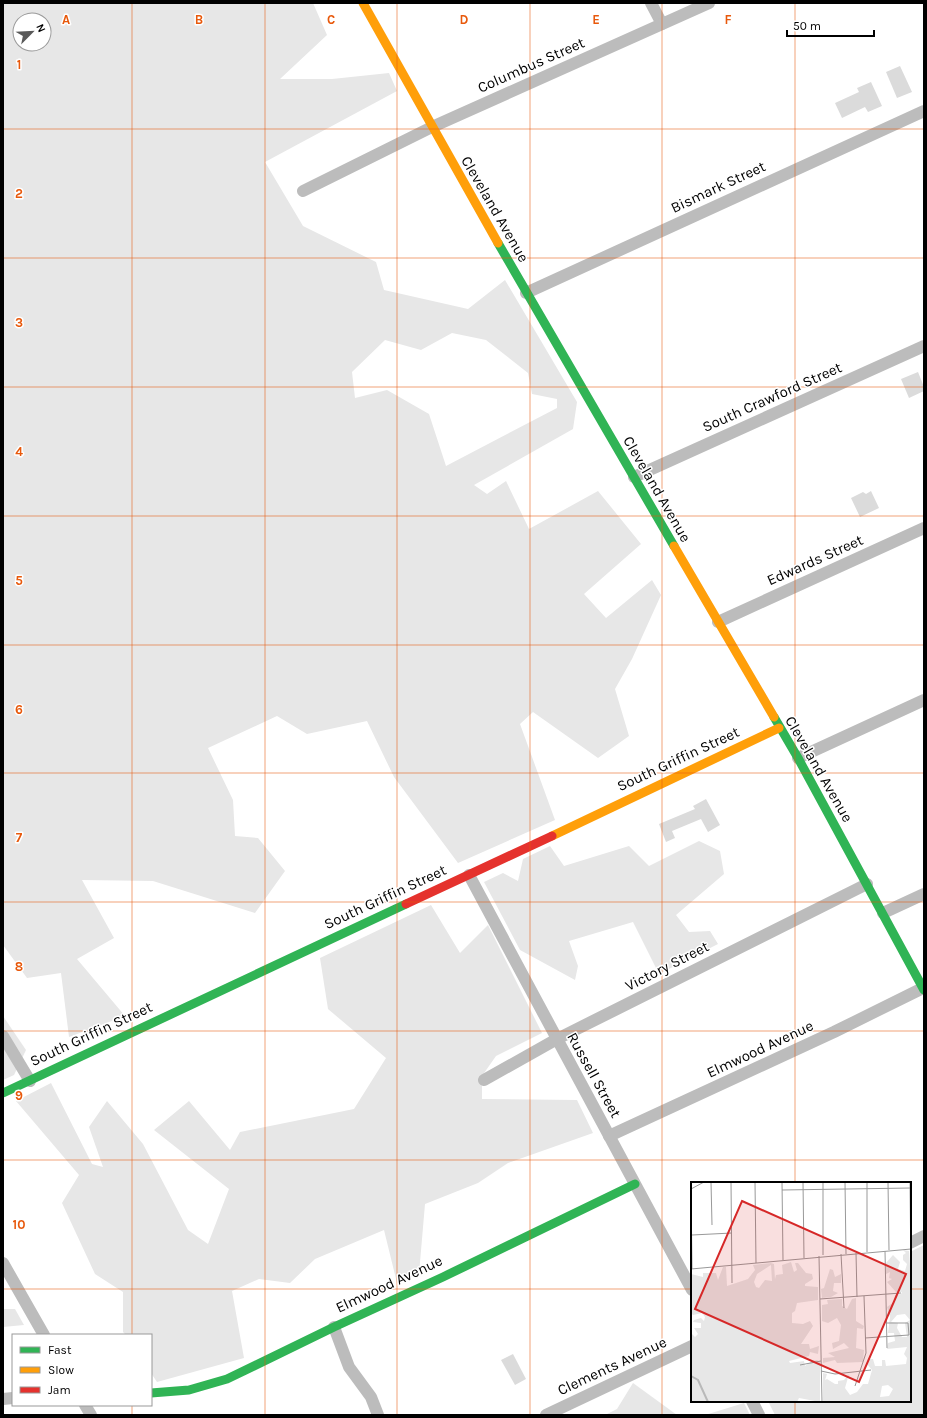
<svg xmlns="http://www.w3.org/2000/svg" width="927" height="1418" font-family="Karla,sans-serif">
	<rect width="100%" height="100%" fill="#fff"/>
	<g fill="#e7e7e7" fill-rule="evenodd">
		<path d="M3 3H313L327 35 280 79H332L389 73 397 91 265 162 303 226 376 262 384 290 468 309 505 280 577 402 573 429 474 485 487 494 506 481 529 529 598 491 641 544 584 594 606 618 652 580 661 595 632 659 615 689 629 736 598 758 533 712 520 724 555 820 458 863 394 777 367 721 307 734 277 716 208 748 233 800 235 836 258 838 285 871 255 913 153 881 82 880 114 938 77 959 125 1016 69 1037 61 973 27 978 3 945ZM20 20H44V44H20ZM452 333 486 340 528 373 532 394 557 399V408L446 466 429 414 387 390 355 398 352 372 385 340 421 350Z"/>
		<polygon points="699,841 720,851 724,874 676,915 689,932 710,931 718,944 659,974 633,922 569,941 578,966 575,980 520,950 484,882 503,873 518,881 523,859 550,846 564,866 629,846 649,866"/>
		<polygon points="431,905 460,953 488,925 542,1033 496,1056 482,1076 482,1099 577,1100 593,1133 508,1163 478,1183 425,1204 419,1274 397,1283 384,1230 315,1259 290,1283 259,1279 232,1291 244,1358 157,1382 151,1373 151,1335 126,1335 123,1332 123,1292 95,1274 62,1203 79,1175 16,1101 51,1083 92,1164 103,1167 89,1127 107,1101 143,1144 188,1230 208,1244 229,1189 154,1130 189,1101 230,1150 240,1132 354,1109 386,1058 328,1009 320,958"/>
		<polygon points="3,1016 26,1050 14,1075 3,1080"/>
		<polygon points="924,1245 924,1415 775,1415 768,1401 910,1401 910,1252"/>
		<polygon points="3,1309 15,1309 24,1325 3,1327"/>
		<polygon points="633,1383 677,1415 605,1415 617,1409"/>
		<polygon points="744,1403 750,1415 705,1415"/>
	</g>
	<g fill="#dbdbdb">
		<polygon points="900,66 912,92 897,98 886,72"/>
		<polygon points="871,82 882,106 868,112 865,107 842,118 835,103 859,92 857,88"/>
		<polygon points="918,372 924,387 924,391 909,398 901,379"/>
		<polygon points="871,491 879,508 860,517 851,498 863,492 866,494"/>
		<polygon points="706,799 720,825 708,832 701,819 672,831 675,838 666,842 659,824 695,809 693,806"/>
		<polygon points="513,1354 526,1379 515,1385 501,1360"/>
	</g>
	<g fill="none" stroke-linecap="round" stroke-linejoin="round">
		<g stroke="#bcbcbc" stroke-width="12">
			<polyline points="651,3 662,24"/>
			<polyline points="303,191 432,127 709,3"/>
			<polyline points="526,293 924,111"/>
			<polyline points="634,477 924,346"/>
			<polyline points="718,622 924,528"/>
			<polyline points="798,758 924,700"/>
			<polyline points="469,875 692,1290"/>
			<polyline points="883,913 924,894"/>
			<polyline points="3,1036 30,1081"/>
			<polyline points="484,1080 557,1039 867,884"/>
			<polyline points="609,1136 834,1032 923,988"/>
			<polyline points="910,1243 924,1236"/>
			<polyline points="3,1263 44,1335"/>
			<polyline points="334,1327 349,1367 371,1397 378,1415"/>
			<polyline points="3,1399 13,1398"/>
			<polyline points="752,1401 759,1415"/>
			<polyline points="85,1405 91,1415"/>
			<polyline points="546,1415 692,1346"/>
		</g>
		<g stroke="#30b455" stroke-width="9">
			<polyline points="498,243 674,546"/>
			<polyline points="774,717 798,758 924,990"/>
			<polyline points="3,1093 406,904"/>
			<polyline points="151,1393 189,1390 227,1379 334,1327 443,1277 635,1184"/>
		</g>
		<g stroke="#ff9f0a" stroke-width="9">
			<polyline points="363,3 498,243"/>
			<polyline points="674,546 774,717"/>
			<polyline points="552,836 779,728"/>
		</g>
		<polyline stroke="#e5322d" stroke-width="9" points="406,904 552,836"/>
	</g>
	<path fill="none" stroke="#e8590c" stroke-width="1" stroke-opacity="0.55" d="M132 3V1335M265 3V1415M397 3V1415M530 3V1415M662 3V1415M795 3V1183M3 129H924M3 258H924M3 387H924M3 516H924M3 645H924M3 773H924M3 902H924M3 1031H924M3 1160H924M3 1289H692M910 1289H924M795 1401V1415M132 1405V1415"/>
	<g text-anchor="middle" stroke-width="3" stroke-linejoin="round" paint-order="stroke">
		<g font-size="15" fill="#000" stroke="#fff">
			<text transform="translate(531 65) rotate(-24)" y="5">Columbus Street</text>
			<text transform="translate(718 187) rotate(-25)" y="5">Bismark Street</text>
			<text transform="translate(495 209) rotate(60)" y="5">Cleveland Avenue</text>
			<text transform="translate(772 397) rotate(-24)" y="5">South Crawford Street</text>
			<text transform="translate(657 489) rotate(60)" y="5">Cleveland Avenue</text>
			<text transform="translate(815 560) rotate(-24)" y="5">Edwards Street</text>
			<text transform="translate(678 759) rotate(-25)" y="5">South Griffin Street</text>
			<text transform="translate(819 769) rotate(60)" y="5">Cleveland Avenue</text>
			<text transform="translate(385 897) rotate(-25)" y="5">South Griffin Street</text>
			<text transform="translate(667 966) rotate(-27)" y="5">Victory Street</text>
			<text transform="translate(91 1034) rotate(-25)" y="5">South Griffin Street</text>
			<text transform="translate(760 1049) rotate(-25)" y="5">Elmwood Avenue</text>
			<text transform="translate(594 1075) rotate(61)" y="5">Russell Street</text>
			<text transform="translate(389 1284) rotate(-25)" y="5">Elmwood Avenue</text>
			<text transform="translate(612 1366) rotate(-25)" y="5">Clements Avenue</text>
		</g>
	</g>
	<g transform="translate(691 1182)">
		<rect width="220" height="220" fill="#fff"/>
		<path d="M212 68 218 69 220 100V220H132V191L136 192 134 198 136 197 144 202H147V199L153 198 158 192 154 206 159 213 166 210 172 202H177L181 188 176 182 178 177H182L184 184H191V178H194L195 184 215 182 216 176 213 172 216 165 196 167 197 161 204 159 203 151H197L199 135 196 125 203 120 204 113 210 112 211 110H205L196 100 201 97 198 96 199 90 195 92V81L202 73 209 80 207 87 214 89 216 82 212 78V73L215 71ZM214 132 219 138 214 141 216 155H211L206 146 207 141 200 140 206 133ZM197 203 202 207 198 214 189 215 191 204ZM100 80 103 90 106 88 104 81H107L115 91 121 92 122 97 114 102V104L127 105V118L106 121 104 129 101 131V141L112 142 119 139 122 144 110 162H118L119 167 128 164 127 172 119 170 118 174 98 179 99 181 113 179 114 184 121 179 126 178 129 180V220L108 216 106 220H0V151L4 155 7 152 3 146H10V141L2 140 3 138 10 136 13 139 14 135 11 131 2 133 0 131V92L12 95V91H25L27 98 32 85H35L36 104 57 97 64 88 62 83 80 81 83 82 84 97 85 93 92 92 91 83ZM80 83 81 99 74 98 68 106 65 105 63 100 66 92ZM139 87 142 88 144 95 150 92V101H143L142 109 147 111 140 115 131 116 130 107 133 106ZM165 116V139L173 144 172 147 166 146 165 166 173 168 172 180 146 181 144 178 132 181V176L144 175 137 171 158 166 153 161 142 167 141 161 148 159 150 143 146 136 137 141 131 139V123L137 122 136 118 151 117V124L156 127 161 117Z" fill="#e7e7e7" fill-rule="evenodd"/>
		<path fill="none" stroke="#b9b9b9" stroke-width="2" d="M0 194 7 198 17 220"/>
		<path fill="none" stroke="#999" stroke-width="1" d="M20 0 21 43M40 0 41 101M64 0 65 81M91 0 92 78M112 0 113 76M132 0V73M154 0 155 72M176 0V70M197 0 198 68M219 0 220 94M0 7 13 0M91 8 220 6M0 10 1 87M1 53 41 51M194 69 196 166M165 71 166 115M150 72 153 126M128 74 131 220M0 87 220 67M129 117 210 111M174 156 218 153 217 141H195M109 183 130 179M130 189 144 192 180 188M164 204 175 171 173 114"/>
		<path fill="#d62828" fill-opacity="0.15" stroke="#d62828" stroke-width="2" d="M51 19 215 92 168 200 4 127Z"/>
		<rect width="220" height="220" fill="none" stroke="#000" stroke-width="2"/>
	</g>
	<g font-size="13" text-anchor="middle" font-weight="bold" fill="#e8590c" stroke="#fff" stroke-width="3" stroke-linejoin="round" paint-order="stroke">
		<text x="66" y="24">A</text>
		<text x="199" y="24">B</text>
		<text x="331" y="24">C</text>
		<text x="464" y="24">D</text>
		<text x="596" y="24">E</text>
		<text x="728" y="24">F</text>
		<text x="19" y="69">1</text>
		<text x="19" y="198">2</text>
		<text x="19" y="327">3</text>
		<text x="19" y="456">4</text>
		<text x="19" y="585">5</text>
		<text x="19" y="714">6</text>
		<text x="19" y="842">7</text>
		<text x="19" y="971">8</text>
		<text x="19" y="1100">9</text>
		<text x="19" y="1229">10</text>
	</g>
	<rect width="927" height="1418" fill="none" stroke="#000000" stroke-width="8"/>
	<rect x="12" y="1334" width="140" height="72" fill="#ffffff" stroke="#999999"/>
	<rect x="20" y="1347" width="20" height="6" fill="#30b455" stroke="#999999"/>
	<text x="48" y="1354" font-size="12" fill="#000000">Fast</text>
	<rect x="20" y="1367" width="20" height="6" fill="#ff9f0a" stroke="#999999"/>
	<text x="48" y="1374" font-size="12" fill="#000000">Slow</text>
	<rect x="20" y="1387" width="20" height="6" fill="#e5322d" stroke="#999999"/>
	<text x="48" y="1394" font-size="12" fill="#000000">Jam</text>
	<g transform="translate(32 32) rotate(66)"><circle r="19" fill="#ffffff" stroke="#999999"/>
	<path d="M0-3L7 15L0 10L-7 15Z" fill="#595959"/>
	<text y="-6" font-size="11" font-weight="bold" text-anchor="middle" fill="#000000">N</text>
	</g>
	<path d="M787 30v6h87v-6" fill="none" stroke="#000000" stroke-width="2"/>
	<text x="793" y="30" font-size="12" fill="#000000" stroke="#ffffff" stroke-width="3" paint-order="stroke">50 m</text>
</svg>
